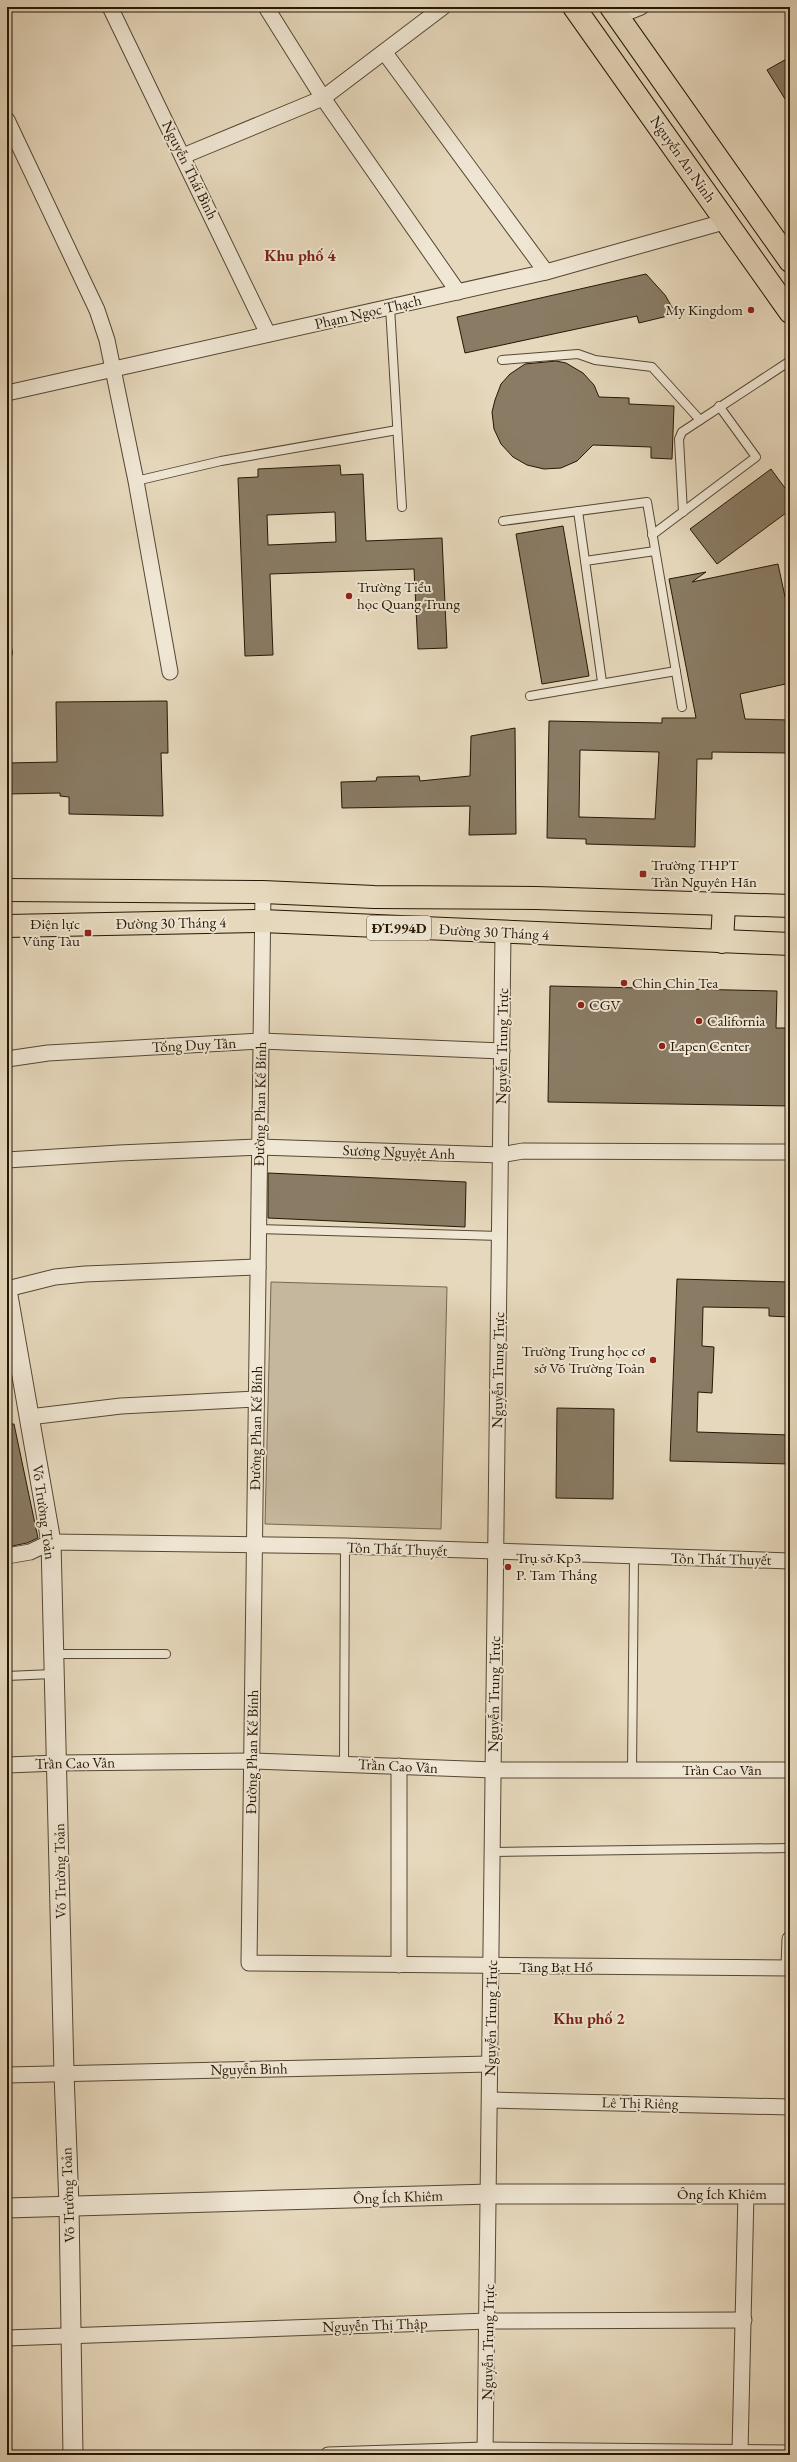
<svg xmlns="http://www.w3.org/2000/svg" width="797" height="2462" font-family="'EB Garamond',serif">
	<rect width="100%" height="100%" fill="#e6d8bc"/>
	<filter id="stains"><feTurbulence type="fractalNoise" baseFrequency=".005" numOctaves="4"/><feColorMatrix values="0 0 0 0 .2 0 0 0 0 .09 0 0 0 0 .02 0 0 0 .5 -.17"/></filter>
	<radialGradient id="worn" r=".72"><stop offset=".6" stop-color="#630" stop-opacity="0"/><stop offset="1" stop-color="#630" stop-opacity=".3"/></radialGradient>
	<polygon fill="#c5b79d" stroke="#756751" points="271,1282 447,1287 441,1529 265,1524"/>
	<g fill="#897b64" stroke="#251705" fill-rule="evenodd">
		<polygon points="790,57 790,107 767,70"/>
		<polygon points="646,274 665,295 676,314 639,323 637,316 465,353 457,317"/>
		<polygon points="556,361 566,363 583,373 594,385 599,397 629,398 629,404 674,406 672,459 651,458 651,447 593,445 577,461 561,468 544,469 527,465 513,457 501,444 494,429 492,412 495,400 501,384 510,374 525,364"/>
		<path d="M340 465 341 475 363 474 366 541 442 538 447 648 418 649 414 569 270 574 273 655 245 656 238 478 258 477V469ZM335 512 336 542 268 545 267 515Z"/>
		<polygon points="771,469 790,495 790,510 717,564 690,529"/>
		<polygon points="563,526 589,676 542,684 516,534"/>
		<path d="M778 564 790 620V683L740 694 745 719 790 720V753L712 752V759H697L695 847 586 844V839L547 838 549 721 662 723V718H696L669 579 706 572 692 582ZM580 750 659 752 655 819 579 817Z"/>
		<polygon points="167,701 168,753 161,753 163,816 69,814 69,797 60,796 60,793 7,794 7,763 57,762 56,702"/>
		<polygon points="515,728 516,834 469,835 470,806 342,808 341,782 376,781 377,777 419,776 420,781 470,776 471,736"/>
		<polygon points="550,986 777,991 776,1028 790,1028 790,1106 548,1102"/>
		<polygon points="268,1173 466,1182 465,1227 268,1218"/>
		<polygon points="677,1279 790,1282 790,1317 769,1316 769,1308 703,1307 702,1346 714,1347 712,1393 698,1392 697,1432 790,1435 790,1464 670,1461"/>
		<polygon points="557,1408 614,1409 613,1499 556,1498"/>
		<polygon points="7,1424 14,1424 38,1538 27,1543 7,1547"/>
	</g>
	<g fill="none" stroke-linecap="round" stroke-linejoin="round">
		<defs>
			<g id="service">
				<polyline points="390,307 402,507"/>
				<polyline points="502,360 578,354 595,360 652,367 700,420"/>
				<polyline points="136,481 221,461 397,430"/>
				<polyline points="578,511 602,682"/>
				<polyline points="683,512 679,439 682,432 790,361"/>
				<polyline points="503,521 647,502 682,707"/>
				<polyline points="652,535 756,457 719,406"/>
				<polyline points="585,561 655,551"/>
				<polyline points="7,647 8,653"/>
				<polyline points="530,696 676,671"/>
				<polyline points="258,1229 500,1236"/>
				<polyline points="53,1654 166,1654"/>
				<polyline points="7,1676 53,1674"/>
				<polyline points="344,1764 345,1546"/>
				<polyline points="632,1771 634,1557"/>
				<polyline points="493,1852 790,1848"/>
			</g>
			<g id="minor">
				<polyline points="110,7 268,334"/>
				<polyline points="266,7 323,98 458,292"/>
				<polyline points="618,16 641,7"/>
				<polyline points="385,53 546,272"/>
				<polyline points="7,120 97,310 107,340 136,481 170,672"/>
				<polyline points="183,156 323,98 443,7"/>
				<polyline points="7,393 546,272 727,221"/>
				<polyline points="263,892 249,1963 790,1968"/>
				<polyline points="7,1059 48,1053 261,1041 502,1051"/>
				<polyline points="7,1160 119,1153 259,1147 501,1155 523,1151 790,1152"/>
				<polyline points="7,1289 55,1277 85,1274 258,1267"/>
				<polyline points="29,1417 121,1406 256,1399"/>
				<polyline points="7,1556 30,1552 51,1542 345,1546 790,1561"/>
				<polyline points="7,1765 58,1763 252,1761 494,1770 790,1770"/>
				<polyline points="399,1965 399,1766"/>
				<polyline points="789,1968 790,1939"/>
				<polyline points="7,2075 490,2064"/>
				<polyline points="490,2100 790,2107"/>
				<polyline points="7,2338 488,2321 744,2320"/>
				<polyline points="740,2452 746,2193"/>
				<polyline points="328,2455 486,2450 790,2453"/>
				<polyline points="485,2455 503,933"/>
			</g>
			<g id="tertiary">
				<polyline points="7,1290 51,1542 64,2073 69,2206 73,2455"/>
				<polyline points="7,2208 490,2194 790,2194"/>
			</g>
			<g id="primary">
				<polyline points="574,7 790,312"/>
				<polyline points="611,7 790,261"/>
				<polyline points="7,890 263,892 374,897 536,898 790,906"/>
				<polyline points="7,926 262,921 790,944"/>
				<polyline points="722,942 724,904"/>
			</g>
		</defs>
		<use href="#service" stroke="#554733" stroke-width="10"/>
		<use href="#minor" stroke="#554733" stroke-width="17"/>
		<use href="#tertiary" stroke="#554733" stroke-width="21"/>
		<use href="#primary" stroke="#251705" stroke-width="24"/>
		<use href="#service" stroke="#efe6d3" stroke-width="8"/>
		<use href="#minor" stroke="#efe6d3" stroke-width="15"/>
		<use href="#tertiary" stroke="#efe6d3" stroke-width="19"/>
		<use href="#primary" stroke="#e6d8bc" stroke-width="22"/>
	</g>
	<g fill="#8f2418" stroke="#efe6d3" stroke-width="1.5">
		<circle cx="751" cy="310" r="4"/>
		<circle cx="349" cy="596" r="4"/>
		<rect x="639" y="870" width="8" height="8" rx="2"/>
		<rect x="84" y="929" width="8" height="8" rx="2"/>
		<circle cx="624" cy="983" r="4"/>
		<circle cx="581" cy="1005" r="4"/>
		<circle cx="699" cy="1021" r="4"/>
		<circle cx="662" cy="1046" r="4"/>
		<circle cx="653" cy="1360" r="4"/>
		<circle cx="508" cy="1567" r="4"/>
	</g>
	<g text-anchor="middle" stroke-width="4" stroke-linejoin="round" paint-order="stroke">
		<rect fill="#efe6d3" stroke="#625543" stroke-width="1" x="367" y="916" width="64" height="24" rx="3"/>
		<g font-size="14" font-weight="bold" fill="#251705">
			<text x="399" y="933">ĐT.994D</text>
		</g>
		<g font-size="15" fill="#251705" stroke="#efe6d3">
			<text transform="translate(683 159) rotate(55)" y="5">Nguyễn An Ninh</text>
			<text transform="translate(190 170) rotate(64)" y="5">Nguyễn Thái Bình</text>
			<text transform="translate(368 312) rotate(-13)" y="5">Phạm Ngọc Thạch</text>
			<text transform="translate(171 923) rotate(-1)" y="5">Đường 30 Tháng 4</text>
			<text transform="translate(494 932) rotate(3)" y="5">Đường 30 Tháng 4</text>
			<text transform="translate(194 1045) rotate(-3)" y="5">Tống Duy Tân</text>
			<text transform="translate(502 1046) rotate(-89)" y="5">Nguyễn Trung Trực</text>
			<text transform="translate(260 1104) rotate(-89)" y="5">Đường Phan Kế Bính</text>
			<text transform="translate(399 1152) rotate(2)" y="5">Sương Nguyệt Anh</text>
			<text transform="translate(498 1370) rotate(-89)" y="5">Nguyễn Trung Trực</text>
			<text transform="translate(256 1428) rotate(-89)" y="5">Đường Phan Kế Bính</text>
			<text transform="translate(44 1512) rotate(82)" y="5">Võ Trường Toản</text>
			<text transform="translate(397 1549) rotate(2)" y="5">Tôn Thất Thuyết</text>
			<text transform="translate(721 1559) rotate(1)" y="5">Tôn Thất Thuyết</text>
			<text transform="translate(494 1694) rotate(-89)" y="5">Nguyễn Trung Trực</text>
			<text transform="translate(252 1752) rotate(-89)" y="5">Đường Phan Kế Bính</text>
			<text transform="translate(75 1763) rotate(-1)" y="5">Trần Cao Vân</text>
			<text transform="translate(398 1766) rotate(3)" y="5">Trần Cao Vân</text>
			<text x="722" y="1775">Trần Cao Vân</text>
			<text transform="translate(60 1871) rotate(-91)" y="5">Võ Trường Toản</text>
			<text x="556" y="1972">Tăng Bạt Hổ</text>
			<text transform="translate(491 2018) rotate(-89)" y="5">Nguyễn Trung Trực</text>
			<text transform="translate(249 2069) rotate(-1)" y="5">Nguyễn Bình</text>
			<text transform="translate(640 2103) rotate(1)" y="5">Lê Thị Riêng</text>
			<text x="722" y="2199">Ông Ích Khiêm</text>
			<text transform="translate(68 2195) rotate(-92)" y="5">Võ Trường Toản</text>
			<text transform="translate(398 2197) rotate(-2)" y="5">Ông Ích Khiêm</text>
			<text transform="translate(375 2325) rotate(-2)" y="5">Nguyễn Thị Thập</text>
			<text transform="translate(488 2342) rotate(-89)" y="5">Nguyễn Trung Trực</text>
		</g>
		<g font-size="15" fill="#251705" stroke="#efe6d3" text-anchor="start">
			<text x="743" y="315" text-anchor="end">My Kingdom</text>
			<text x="357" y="592">Trường Tiểu<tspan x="357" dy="17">học Quang Trung</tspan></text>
			<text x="651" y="870">Trường THPT<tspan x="651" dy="17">Trần Nguyên Hãn</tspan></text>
			<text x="80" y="929" text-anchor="end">Điện lực<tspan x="80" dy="17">Vũng Tàu</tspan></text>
			<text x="632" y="988">Chin Chin Tea</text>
			<text x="589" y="1010">CGV</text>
			<text x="707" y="1026">California</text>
			<text x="670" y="1051">Lapen Center</text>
			<text x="645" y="1356" text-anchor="end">Trường Trung học cơ<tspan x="645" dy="17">sở Võ Trường Toản</tspan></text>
			<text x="516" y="1563">Trụ sở Kp3<tspan x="516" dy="17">P. Tam Thắng</tspan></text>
		</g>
		<g font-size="16" font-weight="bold" fill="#7a1f14" stroke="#efe6d3">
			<text x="300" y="261">Khu phố 4</text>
			<text x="589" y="2024">Khu phố 2</text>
		</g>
	</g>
	<rect width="797" height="2462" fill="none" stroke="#e6d8bc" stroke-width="24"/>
	<rect x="8" y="8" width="781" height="2446" fill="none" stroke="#251705" stroke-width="2"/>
	<rect x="12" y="12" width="773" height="2438" fill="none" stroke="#251705"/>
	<rect width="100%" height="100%" filter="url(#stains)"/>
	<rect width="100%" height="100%" fill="url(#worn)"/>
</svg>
